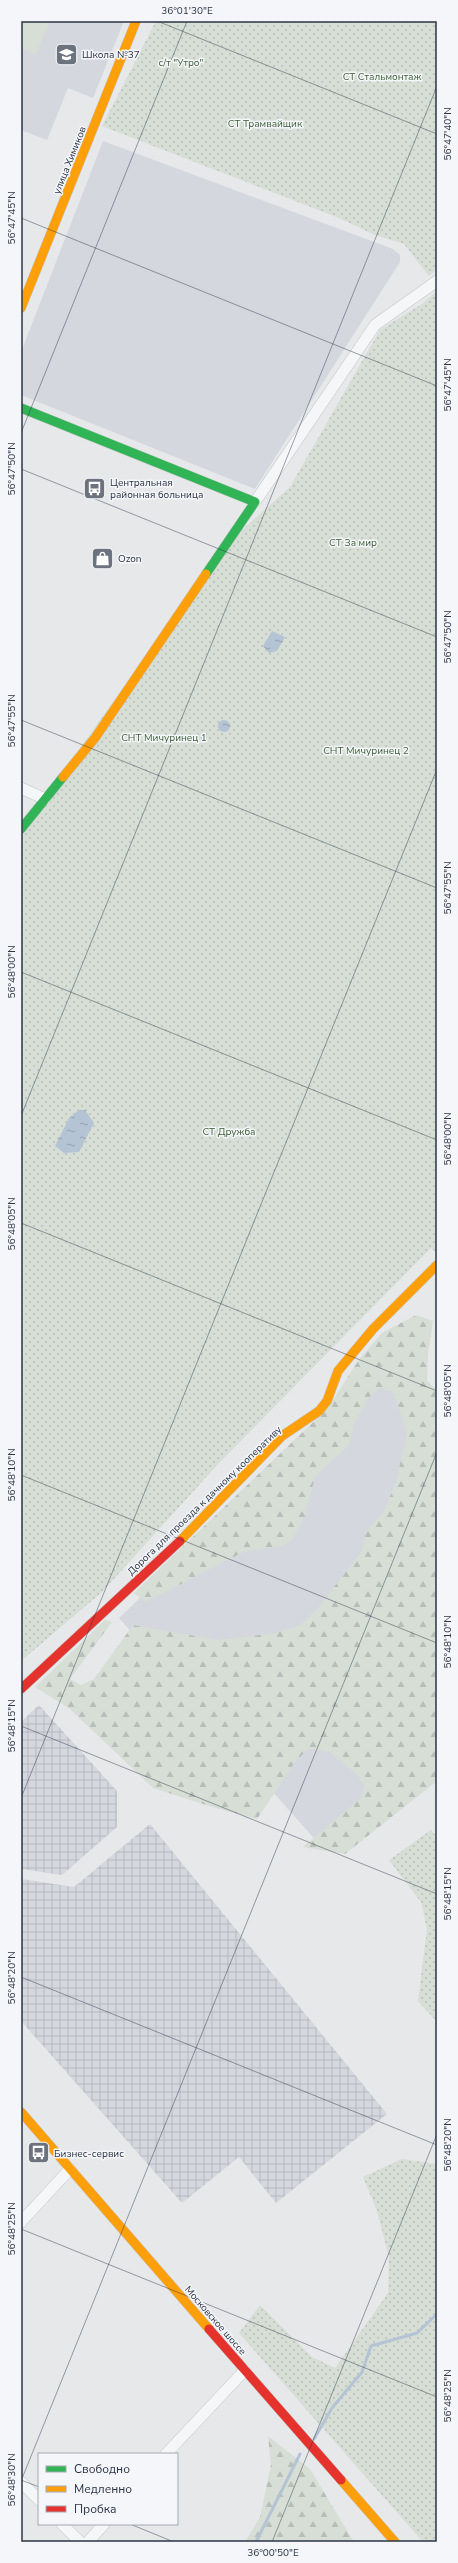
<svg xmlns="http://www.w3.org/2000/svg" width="458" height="2563" font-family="'Nunito Sans',sans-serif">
	<defs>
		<pattern id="industrial-grid" width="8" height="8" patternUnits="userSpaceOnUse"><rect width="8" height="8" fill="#d4d7dd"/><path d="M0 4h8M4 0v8" fill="none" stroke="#b6b9bf"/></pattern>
		<pattern id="green-dots" width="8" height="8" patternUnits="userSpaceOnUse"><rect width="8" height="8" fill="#d6ded6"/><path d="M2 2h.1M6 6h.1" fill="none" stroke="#b8bfb9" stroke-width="1.8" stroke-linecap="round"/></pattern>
		<pattern id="forest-firs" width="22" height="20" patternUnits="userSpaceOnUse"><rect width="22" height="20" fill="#d6ded6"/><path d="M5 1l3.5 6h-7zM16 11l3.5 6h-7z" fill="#b8bfb9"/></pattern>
		<pattern id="water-ripples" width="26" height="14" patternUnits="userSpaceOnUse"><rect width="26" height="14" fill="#b4c4d5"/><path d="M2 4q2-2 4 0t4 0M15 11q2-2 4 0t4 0" fill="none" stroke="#93a0af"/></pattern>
	</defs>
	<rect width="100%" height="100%" fill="#e6e8ea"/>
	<g fill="#d4d7dd">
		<polygon points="21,21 124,21 93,98 68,88 47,140 21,130"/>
		<polygon points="103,141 393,249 400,255 400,262 255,489 21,395 21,352"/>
		<polygon points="390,1360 437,1407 437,1748 319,1844 119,1618"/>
	</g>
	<g fill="url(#industrial-grid)">
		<polygon points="39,1705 117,1791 117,1827 62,1875 21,1869 21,1722"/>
		<polygon points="150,1824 387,2114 276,2203 239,2157 182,2203 21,2021 21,1879 74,1887"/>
	</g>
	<g fill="url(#green-dots)">
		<polygon points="156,21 437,21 437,269 429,276 404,244 375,235 339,218 102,126"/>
		<polygon points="437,291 437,1253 431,1248 219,1463 102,1592 21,1661 21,831 224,546 290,487 380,330 422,304"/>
		<polygon points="431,1830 437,1837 437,2022 418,2001 427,1929 421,1902 389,1860"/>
		<polygon points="402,2159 437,2164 437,2425 435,2427 437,2430 437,2542 423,2542 239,2333 260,2305 312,2357 335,2368 388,2293 389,2257 377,2211 363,2177"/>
	</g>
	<g fill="url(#forest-firs)">
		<polygon points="416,1315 433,1321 428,1354 427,1381 437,1390 437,1781 345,1854 303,1847 361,1798 364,1785 358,1776 330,1752 309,1748 295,1762 257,1819 209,1806 153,1788 70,1709 35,1687 105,1620 112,1622 70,1679 81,1685 94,1679 133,1625 218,1640 276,1633 301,1625 317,1609 362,1551 366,1532 384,1511 396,1482 407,1433 394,1393 381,1388 369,1397 355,1423 349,1445 315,1477 305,1516 293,1539 282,1546 243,1552 146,1602 134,1593 327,1409 360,1358 382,1333"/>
		<polygon points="268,2436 310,2469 354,2542 245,2542 260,2517 271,2465"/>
	</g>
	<polygon fill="#d6ded6" points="21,21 50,21 36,55 21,48"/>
	<g fill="url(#water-ripples)">
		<polygon points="272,631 285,637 277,651 269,653 263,646"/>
		<circle cx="224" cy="726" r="6"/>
		<polygon points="79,1110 85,1110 94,1123 79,1152 64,1153 55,1146 69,1118"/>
	</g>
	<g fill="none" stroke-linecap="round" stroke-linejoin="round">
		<g stroke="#b4c4d5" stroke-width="3">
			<polyline points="314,2439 332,2408 362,2372 371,2346 417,2333 437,2314"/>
			<polyline points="256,2542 300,2454"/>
		</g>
		<defs>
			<g id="street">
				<polyline points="255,502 375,325 437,281"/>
				<polyline points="21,788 45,799"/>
				<polyline points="21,2222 70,2169"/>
				<polyline points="166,2454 245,2370"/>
				<polyline points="21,2482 39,2500"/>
				<polyline points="62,2524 80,2542"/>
				<polyline points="88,2542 104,2524"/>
			</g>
			<g id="fast">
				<polyline points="21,408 255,502 206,574"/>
				<polyline points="21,829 63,777"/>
			</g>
			<g id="slow">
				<polyline points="21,308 136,21"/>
				<polyline points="63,777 95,738 206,574"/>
				<polyline points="180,1541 282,1436 319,1411 327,1401 338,1371 373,1329 437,1265"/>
				<polyline points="21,2112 209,2329"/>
				<polyline points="341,2480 395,2542"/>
			</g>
			<g id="jam">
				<polyline points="21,1689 180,1541"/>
				<polyline points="209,2329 341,2480"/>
			</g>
		</defs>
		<use href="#street" stroke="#c4c6c8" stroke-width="12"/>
		<use href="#fast" stroke="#c4c6c8" stroke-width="10"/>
		<use href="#slow" stroke="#c4c6c8" stroke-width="10"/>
		<use href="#jam" stroke="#c4c6c8" stroke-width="10"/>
		<use href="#street" stroke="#f5f6f7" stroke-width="11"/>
		<use href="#fast" stroke="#30b455" stroke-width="9"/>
		<use href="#slow" stroke="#ff9f0a" stroke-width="9"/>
		<use href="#jam" stroke="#e5322d" stroke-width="9"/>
	</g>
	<path fill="none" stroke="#2b3445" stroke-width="1" stroke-opacity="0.45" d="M157 21 437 134M21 218 437 386M21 433 187 21M21 469 437 637M21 720 437 888M21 972 437 1140M21 1116 437 86M21 1223 437 1391M21 1475 437 1643M21 1726 437 1894M21 1798 437 769M21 1977 437 2145M21 2229 437 2397M21 2480 39 2487M21 2481 437 1452M130 2524 174 2542M272 2542 437 2134"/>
	<defs>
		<symbol id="school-square" viewBox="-11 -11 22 22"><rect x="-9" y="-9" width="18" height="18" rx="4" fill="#6c737f" stroke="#f4f6f9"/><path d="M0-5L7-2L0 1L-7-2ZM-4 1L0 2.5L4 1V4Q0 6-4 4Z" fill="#fff"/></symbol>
		<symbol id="bus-square" viewBox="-11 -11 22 22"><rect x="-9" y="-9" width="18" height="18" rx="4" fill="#6c737f" stroke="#f4f6f9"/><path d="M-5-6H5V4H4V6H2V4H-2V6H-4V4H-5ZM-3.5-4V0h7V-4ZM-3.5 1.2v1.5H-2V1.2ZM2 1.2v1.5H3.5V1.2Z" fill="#fff"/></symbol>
		<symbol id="shop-square" viewBox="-11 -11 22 22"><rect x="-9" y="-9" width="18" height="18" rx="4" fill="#6c737f" stroke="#f4f6f9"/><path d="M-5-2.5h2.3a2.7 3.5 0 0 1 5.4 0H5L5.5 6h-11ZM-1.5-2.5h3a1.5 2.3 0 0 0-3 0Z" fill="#fff"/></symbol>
	</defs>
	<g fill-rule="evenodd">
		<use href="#school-square" x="54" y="42" width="25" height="25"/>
		<use href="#bus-square" x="82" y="476" width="25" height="25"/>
		<use href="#shop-square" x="90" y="546" width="25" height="25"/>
		<use href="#bus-square" x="26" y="2140" width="25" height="25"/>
	</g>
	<g text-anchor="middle" stroke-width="3" stroke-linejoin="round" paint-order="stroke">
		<g font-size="10" fill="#2b3445" stroke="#f4f6f9" text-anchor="start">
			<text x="82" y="58">Школа №37</text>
			<text x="110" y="486">Центральная<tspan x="110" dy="12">районная больница</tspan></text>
			<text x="118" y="562">Ozon</text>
			<text x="54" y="2157">Бизнес-сервис</text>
		</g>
		<g font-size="10" fill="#3f6138" stroke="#f4f6f9">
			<text x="181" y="66">с/т "Утро"</text>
			<text x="382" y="80">СТ Стальмонтаж</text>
			<text x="265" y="127">СТ Трамвайщик</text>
			<text x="353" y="546">СТ За мир</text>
			<text x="164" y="741">СНТ Мичуринец 1</text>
			<text x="366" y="754">СНТ Мичуринец 2</text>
			<text x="229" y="1135">СТ Дружба</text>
		</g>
		<g font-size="10" fill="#2b3445" stroke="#f4f6f9">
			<text transform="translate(69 160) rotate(-68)" y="4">улица Химиков</text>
			<text transform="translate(204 1500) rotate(-44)" y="4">Дорога для проезда к дачному кооперативу</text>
			<text transform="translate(216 2320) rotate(49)" y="4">Московское шоссе</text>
		</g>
	</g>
	<rect width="458" height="2563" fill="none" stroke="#f4f6f9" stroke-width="44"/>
	<rect x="38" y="2453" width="140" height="72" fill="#f4f6f9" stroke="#a4a8b1"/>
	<rect x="46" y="2466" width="20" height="6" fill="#30b455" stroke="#a4a8b1"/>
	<text x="74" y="2473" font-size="12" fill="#2b3445">Свободно</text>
	<rect x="46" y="2486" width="20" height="6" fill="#ff9f0a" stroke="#a4a8b1"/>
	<text x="74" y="2493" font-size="12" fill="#2b3445">Медленно</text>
	<rect x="46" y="2506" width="20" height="6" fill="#e5322d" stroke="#a4a8b1"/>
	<text x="74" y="2513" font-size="12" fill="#2b3445">Пробка</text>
	<rect x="22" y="22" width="414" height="2519" fill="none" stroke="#2b3445" stroke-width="1.5"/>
	<g font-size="10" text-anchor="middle" fill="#2b3445">
		<text x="187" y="14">36°01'30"E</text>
		<text transform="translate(447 134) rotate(-90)" y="4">56°47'40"N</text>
		<text transform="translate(11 218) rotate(-90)" y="4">56°47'45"N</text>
		<text transform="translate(447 385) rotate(-90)" y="4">56°47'45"N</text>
		<text transform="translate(11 469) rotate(-90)" y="4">56°47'50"N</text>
		<text transform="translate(447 637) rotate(-90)" y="4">56°47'50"N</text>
		<text transform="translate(11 721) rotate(-90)" y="4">56°47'55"N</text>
		<text transform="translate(447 888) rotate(-90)" y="4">56°47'55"N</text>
		<text transform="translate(11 972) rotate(-90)" y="4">56°48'00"N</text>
		<text transform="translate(447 1139) rotate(-90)" y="4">56°48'00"N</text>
		<text transform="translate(11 1224) rotate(-90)" y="4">56°48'05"N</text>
		<text transform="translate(447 1391) rotate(-90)" y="4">56°48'05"N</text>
		<text transform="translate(11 1475) rotate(-90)" y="4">56°48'10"N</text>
		<text transform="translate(447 1642) rotate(-90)" y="4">56°48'10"N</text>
		<text transform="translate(11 1726) rotate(-90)" y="4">56°48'15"N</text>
		<text transform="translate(447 1894) rotate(-90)" y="4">56°48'15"N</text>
		<text transform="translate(11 1978) rotate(-90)" y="4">56°48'20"N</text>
		<text transform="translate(447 2145) rotate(-90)" y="4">56°48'20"N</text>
		<text transform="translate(11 2229) rotate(-90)" y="4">56°48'25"N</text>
		<text transform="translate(447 2396) rotate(-90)" y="4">56°48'25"N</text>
		<text transform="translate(11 2480) rotate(-90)" y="4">56°48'30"N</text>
		<text x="273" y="2556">36°00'50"E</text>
	</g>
</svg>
